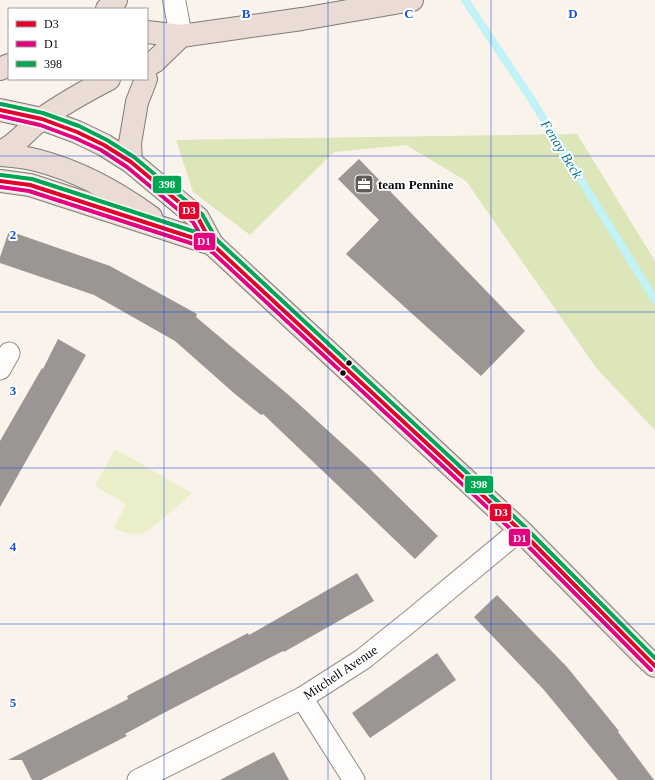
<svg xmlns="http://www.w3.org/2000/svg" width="655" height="780" font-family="'Times New Roman',serif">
	<rect width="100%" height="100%" fill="#f9f3ec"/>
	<path fill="#eaefca" d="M115 449 192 493C183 501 150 532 141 534 133 536 121 531 114 528L126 504 95 486Z"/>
	<polygon fill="#dde6b8" points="577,134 655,261 655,430 597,369 466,181 406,145 334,152 250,235 193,192 176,140"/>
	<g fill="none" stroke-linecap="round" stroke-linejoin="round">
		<polyline stroke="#c0f2f6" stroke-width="8" points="465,0 532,100 655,300"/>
	</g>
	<g fill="#9b9693">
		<polygon points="359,159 525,331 481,376 346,254 379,220 338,179"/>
		<polygon points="9,231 110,266 197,314 196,317 291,397 368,467 438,536 415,559 263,414 261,415 235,394 175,341 94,295 0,263 0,257"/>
		<polygon points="58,339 86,355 0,507 0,441 42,368 43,369"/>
		<polygon points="357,573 374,601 284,652 283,651 158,716 125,734 127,736 41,780 32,780 22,760 8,760 128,699 127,696 248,633 249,635"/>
		<polygon points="497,595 567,667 619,731 618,732 654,780 618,780 544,690 474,617"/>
		<polygon points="437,653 456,680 370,738 352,713"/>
		<polygon points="274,752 289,780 220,780 256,761"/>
	</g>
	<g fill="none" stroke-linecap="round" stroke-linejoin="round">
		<defs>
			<g id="minor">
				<polyline points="0,369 9,353"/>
				<polyline points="302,698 354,780"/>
				<polyline points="138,780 302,698 363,659 414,618 520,530"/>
			</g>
			<polyline id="tertiary" points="174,0 181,36"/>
			<g id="trunk">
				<polyline points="107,9 116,0"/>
				<polyline points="147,32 181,36 302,19 412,0"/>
				<polyline points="147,66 154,62 181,36"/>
				<polyline points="0,69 9,65"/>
				<polyline points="0,110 42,119 77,132 104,145 131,162 198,218 212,244 520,530 645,657 655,666"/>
				<path d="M0 152C17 145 28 128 43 118 64 103 86 91 109 79"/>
				<path d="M0 155C12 156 25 157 36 160 79 171 117 192 151 217"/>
				<polyline points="131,162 130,143 137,102 146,79"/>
				<polyline points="0,181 30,185 212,244"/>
			</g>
		</defs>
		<use href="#minor" stroke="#928f8c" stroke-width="23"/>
		<use href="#tertiary" stroke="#928f8c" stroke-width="24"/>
		<use href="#trunk" stroke="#7f7c79" stroke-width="24"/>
		<use href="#minor" stroke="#fefdfc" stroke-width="21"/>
		<use href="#tertiary" stroke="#fefdfc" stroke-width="22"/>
		<use href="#trunk" stroke="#eadcd4" stroke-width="22"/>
		<defs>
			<g id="bus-1">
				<polyline points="0,110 42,119 77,132 104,145 131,162 198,218 212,244 520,530 655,666"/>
				<polyline points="0,181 30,185 212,244 216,248"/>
			</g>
			<g id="bus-2">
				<polyline points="0,116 40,125 75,138 101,150 127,167 193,222 208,248 516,534 651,670"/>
				<polyline points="0,187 29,191 209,249 212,252"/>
			</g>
			<g id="bus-3">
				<polyline points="1,104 43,113 79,126 107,140 134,157 202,214 217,240 524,526 655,658"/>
				<polyline points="1,175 32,179 214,238"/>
			</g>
		</defs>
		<use href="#bus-1" stroke="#fff" stroke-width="7"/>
		<use href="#bus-2" stroke="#fff" stroke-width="7"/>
		<use href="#bus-3" stroke="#fff" stroke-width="7"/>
		<use href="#bus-1" stroke="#e4002b" stroke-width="4"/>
		<use href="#bus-2" stroke="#e5007d" stroke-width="4"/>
		<use href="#bus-3" stroke="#00a651" stroke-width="4"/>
	</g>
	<path fill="none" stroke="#1d4ed8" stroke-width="1" stroke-opacity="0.55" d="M164 0V780M328 0V780M491 0V780M0 156H655M0 312H655M0 468H655M0 624H655"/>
	<defs>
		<symbol id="office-square" viewBox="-11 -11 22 22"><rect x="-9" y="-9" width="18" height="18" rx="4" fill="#5e5c59" stroke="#fff"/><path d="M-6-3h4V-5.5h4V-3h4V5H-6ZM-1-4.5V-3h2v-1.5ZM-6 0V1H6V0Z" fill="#fff"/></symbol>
	</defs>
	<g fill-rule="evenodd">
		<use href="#office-square" x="353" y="173" width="22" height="22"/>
	</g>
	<g fill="#0a0a0a" stroke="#fff" stroke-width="1.5">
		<circle cx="349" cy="363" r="3.5"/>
		<circle cx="343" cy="373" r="3.5"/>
	</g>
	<g text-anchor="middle" stroke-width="4" stroke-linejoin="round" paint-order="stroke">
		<g font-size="13" font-weight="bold" fill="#0a0a0a" stroke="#fff" text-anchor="start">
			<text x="378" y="189">team Pennine</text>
		</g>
		<g font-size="13" fill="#0a0a0a" stroke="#fff">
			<text transform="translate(340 672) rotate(-34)" y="5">Mitchell Avenue</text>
		</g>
		<g font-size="14" font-style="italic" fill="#0d7c93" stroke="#fff">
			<text transform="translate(562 149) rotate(58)" y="5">Fenay Beck</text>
		</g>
	</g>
	<g font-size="13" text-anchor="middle" font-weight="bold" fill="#1d4ed8" stroke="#fff" stroke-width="4" stroke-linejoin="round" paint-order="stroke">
		<text x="246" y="18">B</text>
		<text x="409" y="18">C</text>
		<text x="573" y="18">D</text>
		<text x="13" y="239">2</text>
		<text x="13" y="395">3</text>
		<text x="13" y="551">4</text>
		<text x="13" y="707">5</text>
	</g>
	<g stroke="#fff" stroke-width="1.5">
		<rect x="152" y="175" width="30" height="19" rx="4" fill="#00a651"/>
		<rect x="178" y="201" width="22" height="19" rx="4" fill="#e4002b"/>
		<rect x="193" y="232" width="23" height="19" rx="4" fill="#e5007d"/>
		<rect x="464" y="475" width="30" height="19" rx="4" fill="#00a651"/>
		<rect x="489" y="503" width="23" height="19" rx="4" fill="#e4002b"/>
		<rect x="508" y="528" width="23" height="19" rx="4" fill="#e5007d"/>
	</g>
	<g font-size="11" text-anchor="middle" font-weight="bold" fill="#fff">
		<text x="167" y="188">398</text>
		<text x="189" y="214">D3</text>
		<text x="204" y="245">D1</text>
		<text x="479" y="488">398</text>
		<text x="501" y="516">D3</text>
		<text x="520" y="542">D1</text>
	</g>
	<rect x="8" y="8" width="140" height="72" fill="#ffffff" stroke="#9d9d9d"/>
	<rect x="16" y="21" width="20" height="6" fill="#e4002b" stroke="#9d9d9d"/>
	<text x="44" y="28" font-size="12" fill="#0a0a0a">D3</text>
	<rect x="16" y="41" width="20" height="6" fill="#e5007d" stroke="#9d9d9d"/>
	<text x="44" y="48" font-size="12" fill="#0a0a0a">D1</text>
	<rect x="16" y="61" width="20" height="6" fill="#00a651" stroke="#9d9d9d"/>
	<text x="44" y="68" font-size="12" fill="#0a0a0a">398</text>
</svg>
